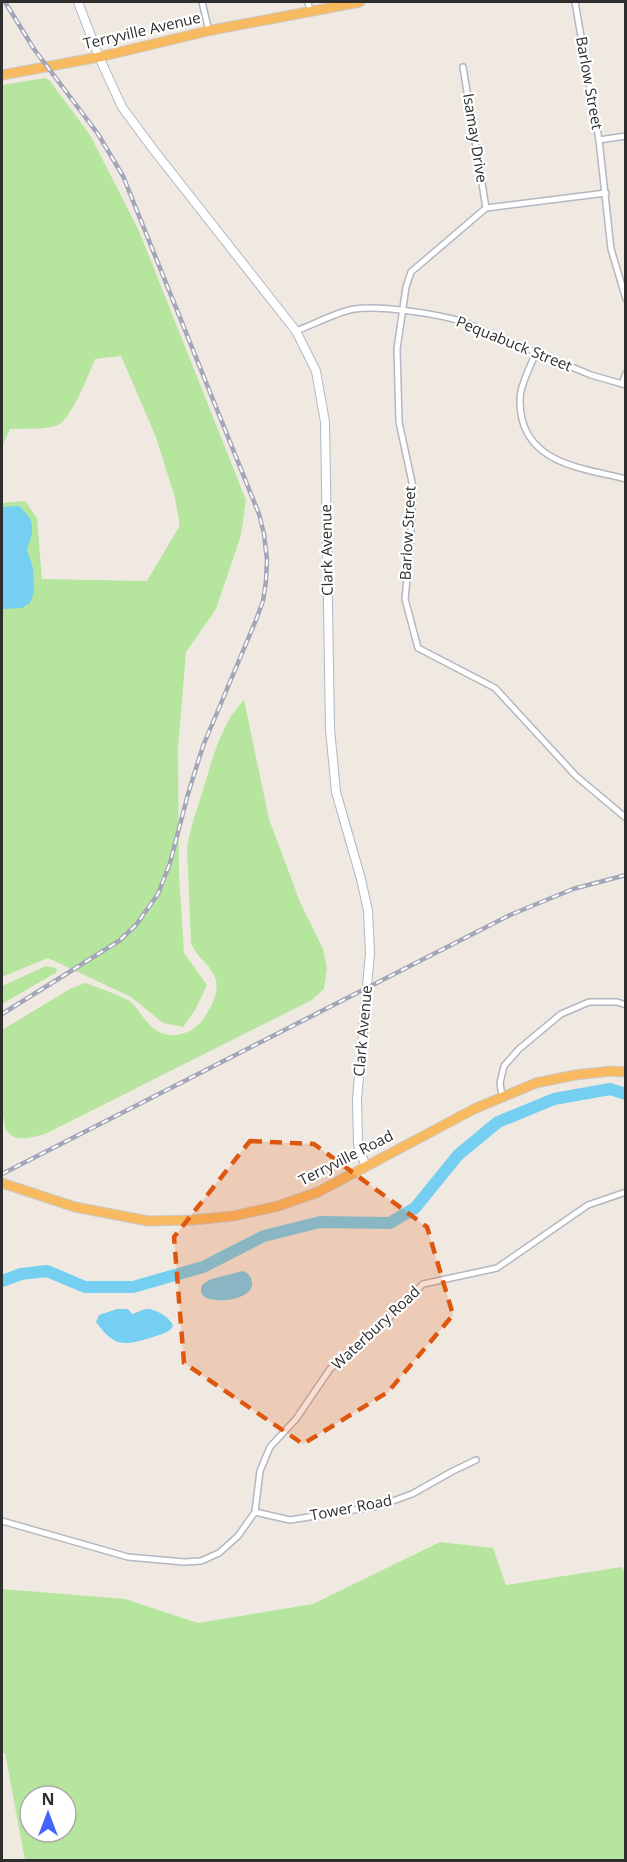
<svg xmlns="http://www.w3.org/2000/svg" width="627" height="1862" font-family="'Open Sans',sans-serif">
	<rect width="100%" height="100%" fill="#efe9e1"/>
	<g fill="#b6e59e" fill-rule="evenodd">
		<path d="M45 78 49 80 90 135 139 231 246 500 241 535 216 609 186 652 178 747 179 875 184 953 207 985 195 1010 183 1027 163 1023 131 997 48 958 2 977V503L25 501 37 518 42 579 147 581 179 527V520L175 498 156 437 121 356 95 359C89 374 71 419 58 425 47 430 22 428 10 429L2 447V85Z"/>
		<path d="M244 700 269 819 300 902 323 949 327 968 324 989 312 1000 45 1134C33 1137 13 1144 6 1129 0 1114 1 1050 2 1030L70 989 85 983C99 988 114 993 128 1000 137 1006 141 1016 149 1024 165 1042 191 1037 204 1018 211 1007 219 994 216 980 212 965 195 957 191 942L187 848C190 829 196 812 202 793 212 762 220 724 244 700Z"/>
		<polygon points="46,966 56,968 57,972 2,1004 2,986"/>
		<path d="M440 1542 493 1548 506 1585 622 1567 626 1576 625 1860H25L5 1753H2V1589L125 1599 198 1623 313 1604ZM30 1796H66V1832H30Z"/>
	</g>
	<g fill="#75cff0">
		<polygon points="19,506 30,518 32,526 32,533 27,550 33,568 34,592 30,603 22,608 2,609 2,507"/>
		<path d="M243 1271C248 1273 251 1276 252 1282 255 1300 213 1305 204 1296 201 1294 201 1291 201 1288L203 1284 211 1279Z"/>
		<path d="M117 1309H128L132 1314C137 1313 142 1309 147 1309 156 1309 169 1317 173 1325L172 1328C166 1334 158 1335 150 1338 123 1346 114 1347 96 1322L99 1315Z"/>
	</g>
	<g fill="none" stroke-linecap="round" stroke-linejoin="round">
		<polyline stroke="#75cff0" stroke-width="12" points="2,1281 21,1274 47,1271 85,1287 133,1287 203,1267 264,1236 320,1222 390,1223 415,1208 458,1155 498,1122 554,1099 610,1089 626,1094"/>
		<defs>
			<g id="minor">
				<polyline points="202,2 209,31"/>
				<polyline points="308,2 310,11"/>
				<polyline points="575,2 599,140 611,249 626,299"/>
				<polyline points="463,67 486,208"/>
				<polyline points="599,140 626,136"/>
				<polyline points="606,193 486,208 411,272 406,287 397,349 399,422 413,487 410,549 405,599 418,648 495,688 576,776 626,818"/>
				<path d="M296 331C315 324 334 313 354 309 379 305 441 314 466 323L591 375 626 385"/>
				<path d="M536 352C531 365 524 378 521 391 519 401 520 410 522 419 533 465 587 469 626 479"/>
				<polyline points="622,384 626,373"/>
				<polyline points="502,1096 500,1083 504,1066 519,1049 561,1014 589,1002 617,1002 626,1005"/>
				<polyline points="255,1512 290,1520 379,1506 412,1494 453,1471 476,1460"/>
				<polyline points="2,1521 128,1557 184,1562 201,1561 219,1553 238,1536 255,1512 260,1471 270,1447 296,1419 330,1369 379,1328 423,1284 497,1268 588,1205 626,1192"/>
			</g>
			<polyline id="secondary" points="78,2 99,57 122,107 153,149 296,331 316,371 325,422 330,729 336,792 361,879 368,911 370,953 357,1099 358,1145 366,1167"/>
			<g id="trunk">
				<polyline points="2,75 99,57 212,30 360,2"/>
				<polyline points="2,1183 75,1207 148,1221 192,1220 233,1216 278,1206 318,1192 474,1109 536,1083 575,1075 611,1071 626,1072"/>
			</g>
		</defs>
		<use href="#minor" stroke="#b4b7c1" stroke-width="8"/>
		<use href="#secondary" stroke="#b4b7c1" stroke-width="10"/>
		<use href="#trunk" stroke="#c9c9c9" stroke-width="11"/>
		<use href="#minor" stroke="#fff" stroke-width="5"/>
		<use href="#secondary" stroke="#fff" stroke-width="8"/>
		<use href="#trunk" stroke="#f8ba60" stroke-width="9"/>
		<defs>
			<g id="rail">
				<polyline points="2,1014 119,941 136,925 158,894 170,863 188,794 203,746 256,620 263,601 266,581 267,560 264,534 259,514 123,176 98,134 34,49 5,2"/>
				<polyline points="2,1174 510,915 573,889 626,875"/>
			</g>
		</defs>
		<use href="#rail" stroke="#a3a6b8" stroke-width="4.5"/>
		<use href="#rail" stroke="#fff" stroke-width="2" stroke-dasharray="7" stroke-linecap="butt"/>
	</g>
	<path fill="#df570e" fill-opacity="0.2" stroke="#df570e" stroke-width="4.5" stroke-dasharray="12 8" stroke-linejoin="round" d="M250 1141 314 1144 427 1227 453 1315 388 1392 303 1444 184 1363 174 1237Z"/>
	<g text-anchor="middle" stroke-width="4.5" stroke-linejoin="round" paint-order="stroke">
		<g font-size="15" fill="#2e2e2e" stroke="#fff">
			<text transform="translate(142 31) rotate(-13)" y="5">Terryville Avenue</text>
			<text transform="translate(589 83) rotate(80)" y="5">Barlow Street</text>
			<text transform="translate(475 138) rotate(81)" y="5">Isamay Drive</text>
			<text transform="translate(514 344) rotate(22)" y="5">Pequabuck Street</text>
			<text transform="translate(408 533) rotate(-87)" y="5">Barlow Street</text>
			<text transform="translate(327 550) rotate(-91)" y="5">Clark Avenue</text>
			<text transform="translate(363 1031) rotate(-85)" y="5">Clark Avenue</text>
			<text transform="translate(346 1158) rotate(-27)" y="5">Terryville Road</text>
			<text transform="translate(376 1328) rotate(-43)" y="5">Waterbury Road</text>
			<text transform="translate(351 1508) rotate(-11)" y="5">Tower Road</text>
		</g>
	</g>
	<rect width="627" height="1862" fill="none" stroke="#2e2e2e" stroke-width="6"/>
	<g transform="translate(48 1814)"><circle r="28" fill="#ffffff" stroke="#ababab" stroke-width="1.5"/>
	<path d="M0-4.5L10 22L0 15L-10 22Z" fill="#4264fb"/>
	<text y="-9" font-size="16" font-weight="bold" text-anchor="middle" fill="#2e2e2e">N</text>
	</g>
</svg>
